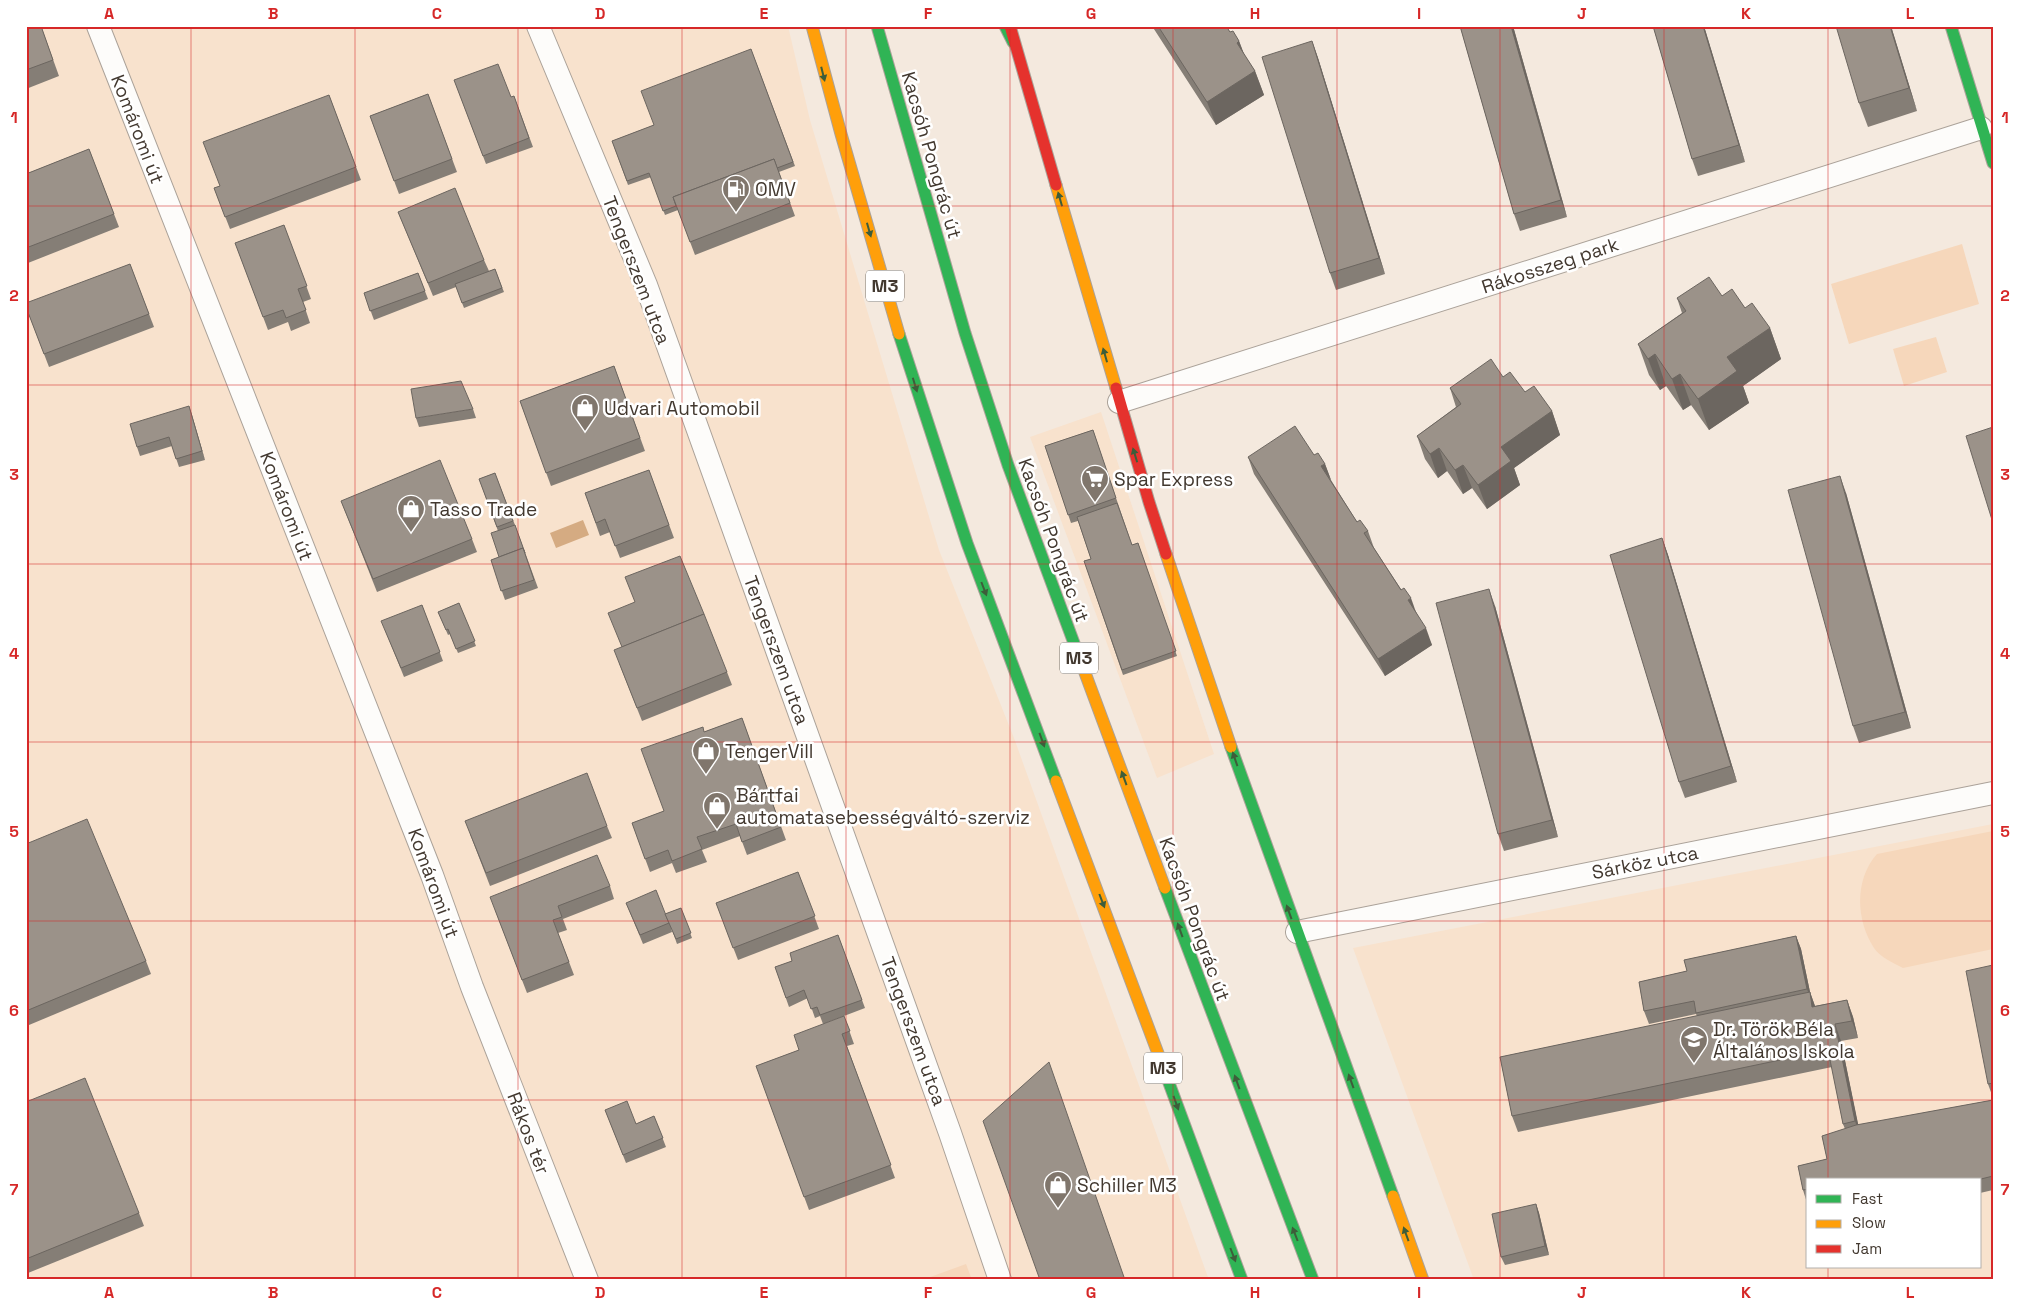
<svg xmlns="http://www.w3.org/2000/svg" width="2019" height="1306" font-family="'Space Grotesk',sans-serif">
	<rect width="100%" height="100%" fill="#f4e9de"/>
	<g fill="#f8e2cd" fill-rule="evenodd">
		<polygon points="26,26 788,26 810,120 939,550 1014,738 1209,1280 26,1280"/>
		<polygon points="1101,412 1214,754 1157,778 1030,437"/>
		<path d="M1993 824V1280H1474L1353 948ZM1808 1180H1980V1267H1808Z"/>
	</g>
	<g fill="#f6d7bb">
		<polygon points="1962,244 1979,304 1849,344 1831,284"/>
		<polygon points="1936,337 1947,372 1904,386 1893,349"/>
		<path d="M1993 831V949L1903 968C1893 963 1880 957 1874 948 1856 920 1854 880 1877 854Z"/>
		<polygon points="966,1264 972,1280 922,1280"/>
	</g>
	<polygon fill="#d5ab82" points="583,520 589,535 556,548 550,533"/>
	<g fill="none" stroke-linecap="round" stroke-linejoin="round">
		<defs>
			<g id="street">
				<polyline points="98,26 432,875 472,987 587,1280"/>
				<polyline points="538,26 646,285 950,1133 1000,1280"/>
				<polyline points="1119,402 1981,128"/>
				<polyline points="1297,932 1993,793"/>
			</g>
			<g id="fast">
				<polyline points="877,26 965,333 1008,465 1078,654"/>
				<polyline points="1005,26 1013,42"/>
				<polyline points="1951,26 1993,163"/>
				<polyline points="899,334 967,543 1056,781"/>
				<polyline points="1231,747 1393,1196"/>
				<polyline points="1165,888 1313,1280"/>
				<polyline points="1159,1056 1242,1280"/>
			</g>
			<g id="slow">
				<polyline points="812,26 841,134 899,334"/>
				<polyline points="1056,185 1116,388"/>
				<polyline points="1166,554 1231,747"/>
				<polyline points="1078,654 1165,888"/>
				<polyline points="1056,781 1159,1056"/>
				<polyline points="1393,1196 1423,1280"/>
			</g>
			<g id="jam">
				<polyline points="1010,26 1056,185"/>
				<polyline points="1116,388 1149,502 1166,554"/>
			</g>
		</defs>
		<use href="#street" stroke="#aba299" stroke-width="24"/>
		<use href="#fast" stroke="#aba299" stroke-width="13"/>
		<use href="#slow" stroke="#aba299" stroke-width="13"/>
		<use href="#jam" stroke="#aba299" stroke-width="13"/>
		<use href="#street" stroke="#fdfcfa" stroke-width="22"/>
		<use href="#fast" stroke="#30b455" stroke-width="11"/>
		<use href="#slow" stroke="#ff9f0a" stroke-width="11"/>
		<use href="#jam" stroke="#e5322d" stroke-width="11"/>
	</g>
	<g fill="#857e76">
		<polygon points="26,26 41,26 59,76 26,89"/>
		<polygon points="322,26 332,26 323,29"/>
		<polygon points="1152,26 1226,26 1230,32 1239,41 1244,55 1255,71 1264,95 1216,125"/>
		<polygon points="1460,26 1513,26 1567,217 1520,231 1514,214"/>
		<polygon points="1653,26 1704,26 1745,162 1698,176 1692,159"/>
		<polygon points="1891,26 1917,111 1868,127 1859,103"/>
		<polygon points="1312,41 1318,58 1385,274 1336,290 1330,273"/>
		<polygon points="751,49 795,166 779,172 795,216 695,255 678,210 665,215 651,177 628,185 612,141 654,125"/>
		<polygon points="454,80 511,97 514,96 533,147 486,164"/>
		<polygon points="428,94 457,172 399,194 370,116"/>
		<polygon points="329,95 361,180 230,229 214,188 220,186"/>
		<polygon points="89,149 119,227 28,263 26,259 26,174"/>
		<polygon points="398,212 484,260 489,271 495,269 504,292 464,308 456,287 433,296"/>
		<polygon points="284,225 311,299 303,302 310,323 291,331 288,322 268,330 235,243"/>
		<polygon points="130,264 154,327 49,367 26,307"/>
		<polygon points="418,273 428,299 374,320 364,293"/>
		<polygon points="1722,296 1745,308 1770,328 1781,359 1743,386 1749,403 1709,430 1691,405 1683,410 1666,386 1660,390 1649,375 1638,344 1682,313 1677,298"/>
		<polygon points="614,366 645,451 551,486 520,401"/>
		<polygon points="1503,377 1552,411 1560,435 1514,468 1520,485 1487,509 1472,488 1463,494 1447,471 1438,478 1425,459 1417,436 1456,407 1450,388"/>
		<polygon points="189,406 205,460 179,467 172,446 140,456 137,447"/>
		<polygon points="473,409 476,418 419,427 416,418"/>
		<polygon points="1093,430 1132,545 1138,543 1177,656 1123,675 1084,561 1091,559 1078,521 1071,523 1045,446"/>
		<polygon points="1314,455 1325,464 1331,480 1357,522 1368,531 1374,548 1416,612 1432,645 1385,676 1254,474 1248,457"/>
		<polygon points="649,470 674,538 620,558 610,532 600,536 585,493"/>
		<polygon points="495,473 515,525 538,588 505,600 491,560 499,557 498,531 479,479"/>
		<polygon points="1846,493 1911,728 1859,743 1853,726"/>
		<polygon points="341,501 472,539 477,552 377,592"/>
		<polygon points="1662,538 1668,555 1737,782 1685,798 1679,782"/>
		<polygon points="459,603 476,646 458,653 450,634 448,635 438,612"/>
		<polygon points="422,605 443,661 404,677 385,630"/>
		<polygon points="1495,606 1558,837 1504,851 1498,834"/>
		<polygon points="619,663 727,672 732,685 642,721"/>
		<polygon points="742,718 786,840 747,855 740,836 702,850 707,862 676,873 672,863 650,872 632,823 664,811 704,732"/>
		<polygon points="607,826 612,838 490,886 470,834"/>
		<polygon points="26,844 146,961 151,974 29,1025 26,1019"/>
		<polygon points="798,872 819,929 738,960 716,903"/>
		<polygon points="610,886 614,899 563,919 567,930 558,933 574,975 527,993 495,910"/>
		<polygon points="626,903 665,914 681,908 692,938 677,944 671,927 672,932 643,944"/>
		<polygon points="838,935 865,1008 823,1024 820,1016 815,1018 808,998 789,1007 775,967 792,961"/>
		<polygon points="1796,936 1801,949 1810,992 1815,1006 1847,1000 1853,1017 1858,1038 1841,1041 1858,1125 1993,1100 1993,1190 1980,1193 1980,1180 1808,1180 1807,1203 1803,1190 1798,1166 1827,1159 1822,1136 1845,1129 1843,1124 1832,1067 1518,1132 1512,1116 1500,1057 1697,1016 1696,1014 1649,1024 1644,1011 1639,982 1687,971 1684,960"/>
		<polygon points="1993,965 1993,1098 1988,1084"/>
		<polygon points="844,1016 854,1044 847,1046 895,1178 809,1210 756,1066 799,1050"/>
		<polygon points="26,1102 139,1213 144,1226 28,1273 26,1271"/>
		<polygon points="605,1110 636,1124 654,1116 666,1147 626,1163"/>
		<polygon points="1536,1204 1539,1213 1549,1255 1505,1265 1501,1257"/>
	</g>
	<g fill="#6c6660">
		<polygon points="1511,26 1513,26 1567,217 1561,200"/>
		<polygon points="1703,26 1704,26 1745,162 1739,145"/>
		<polygon points="1890,26 1891,26 1917,111 1909,88"/>
		<polygon points="1239,41 1248,64 1237,43"/>
		<polygon points="1312,41 1318,58 1385,274 1379,258"/>
		<polygon points="1255,71 1264,95 1216,125 1207,102"/>
		<polygon points="1770,328 1781,359 1743,386 1749,403 1709,430 1698,399 1727,357"/>
		<polygon points="1655,354 1666,386 1660,390 1648,359"/>
		<polygon points="1680,374 1691,405 1683,410 1672,379"/>
		<polygon points="189,406 192,415 205,460 202,451"/>
		<polygon points="1552,411 1560,435 1514,468 1520,485 1487,509 1478,485 1501,447"/>
		<polygon points="1439,448 1447,471 1438,478 1430,454"/>
		<polygon points="1325,464 1331,480 1321,466"/>
		<polygon points="1463,465 1472,488 1463,494 1455,470"/>
		<polygon points="1840,476 1846,493 1911,728 1905,712"/>
		<polygon points="1662,538 1668,555 1737,782 1731,766"/>
		<polygon points="1489,589 1495,606 1558,837 1552,820"/>
		<polygon points="1411,598 1417,615 1408,600"/>
		<polygon points="1426,628 1432,645 1385,676 1378,659"/>
		<polygon points="1796,936 1801,949 1810,992 1816,1009 1812,1007 1811,1001 1807,989"/>
		<polygon points="1847,1000 1853,1017 1858,1038 1852,1021"/>
		<polygon points="1835,1024 1841,1041 1861,1138 1855,1121"/>
		<polygon points="1536,1204 1539,1213 1549,1255 1545,1246"/>
	</g>
	<g fill="#9b9289" stroke="#6c6660">
		<polygon points="26,26 41,26 53,60 26,70"/>
		<polygon points="1158,26 1226,26 1230,32 1233,31 1239,41 1237,43 1255,71 1207,102"/>
		<polygon points="1460,26 1511,26 1561,200 1514,214"/>
		<polygon points="1653,26 1703,26 1739,145 1692,159"/>
		<polygon points="1836,26 1890,26 1909,88 1859,103"/>
		<polygon points="1312,41 1379,258 1330,273 1262,57"/>
		<polygon points="751,49 793,162 777,168 774,159 673,197 676,206 663,211 649,173 627,181 612,141 654,125 641,91"/>
		<polygon points="498,64 511,97 514,96 529,138 483,156 454,80"/>
		<polygon points="428,94 452,159 394,181 370,116"/>
		<polygon points="329,95 356,167 225,217 214,188 220,186 203,142"/>
		<polygon points="89,149 114,214 26,248 26,174"/>
		<polygon points="774,159 790,203 690,242 673,197"/>
		<polygon points="455,188 484,260 428,283 398,212"/>
		<polygon points="284,225 307,286 298,289 306,310 286,318 283,310 263,317 235,243"/>
		<polygon points="130,264 149,314 44,354 26,307 26,303"/>
		<polygon points="495,269 502,288 462,303 455,284"/>
		<polygon points="418,273 425,291 370,311 364,293"/>
		<polygon points="1709,277 1722,296 1732,289 1745,308 1752,303 1770,328 1727,357 1737,371 1698,399 1680,374 1672,379 1655,354 1648,359 1638,344 1686,311 1677,298"/>
		<polygon points="1491,359 1503,377 1510,372 1525,392 1534,386 1552,411 1501,447 1511,461 1478,485 1463,465 1455,470 1439,448 1430,454 1417,436 1461,404 1450,388"/>
		<polygon points="614,366 640,438 546,473 520,401"/>
		<polygon points="461,381 473,409 416,418 411,389"/>
		<polygon points="189,406 202,451 176,459 169,437 137,447 130,424"/>
		<polygon points="1295,426 1314,455 1318,453 1325,464 1321,466 1357,522 1360,520 1368,531 1364,533 1401,590 1404,588 1411,598 1408,600 1426,628 1378,659 1248,457"/>
		<polygon points="1993,427 1993,523 1966,436"/>
		<polygon points="1093,430 1116,498 1068,515 1045,446"/>
		<polygon points="440,460 472,539 373,579 341,501"/>
		<polygon points="649,470 669,525 615,546 605,519 596,523 585,493"/>
		<polygon points="495,473 513,521 497,527 479,479"/>
		<polygon points="1840,476 1905,712 1853,726 1788,490"/>
		<polygon points="1117,503 1132,545 1138,543 1176,651 1122,670 1084,561 1091,559 1077,517"/>
		<polygon points="515,525 525,553 523,548 499,557 491,533"/>
		<polygon points="1662,538 1731,766 1679,782 1610,555"/>
		<polygon points="523,548 534,580 501,591 491,560"/>
		<polygon points="680,556 704,614 622,647 608,613 635,602 625,577"/>
		<polygon points="1489,589 1552,820 1498,834 1436,603"/>
		<polygon points="459,603 475,641 456,649 448,629 446,630 438,612"/>
		<polygon points="422,605 440,652 401,668 381,621"/>
		<polygon points="704,614 727,672 637,708 614,650"/>
		<polygon points="742,718 781,827 742,842 736,824 697,837 702,849 672,861 668,850 645,859 632,823 664,811 641,749 703,727 704,732"/>
		<polygon points="587,773 607,826 486,873 465,821"/>
		<polygon points="87,819 146,961 26,1011 26,844"/>
		<polygon points="597,855 610,886 558,906 562,917 553,920 569,962 522,980 490,897"/>
		<polygon points="798,872 815,916 733,948 716,903"/>
		<polygon points="656,890 669,923 640,935 626,903"/>
		<polygon points="681,908 691,933 676,939 665,914"/>
		<polygon points="838,935 862,1000 820,1015 817,1007 811,1009 804,990 786,998 775,967 792,961 790,953"/>
		<polygon points="1796,936 1807,989 1696,1013 1694,1001 1644,1011 1639,982 1687,971 1684,960"/>
		<polygon points="1993,965 1993,1083 1988,1084 1966,971"/>
		<polygon points="1810,992 1812,1007 1847,1000 1852,1021 1835,1024 1855,1121 1843,1124 1828,1050 1512,1116 1500,1057"/>
		<polygon points="844,1016 850,1031 842,1034 891,1165 804,1197 756,1066 799,1050 794,1035"/>
		<polygon points="1049,1062 1125,1280 1040,1280 983,1121"/>
		<polygon points="85,1078 139,1213 26,1259 26,1102"/>
		<polygon points="1993,1100 1993,1176 1977,1180 1808,1180 1808,1189 1803,1190 1798,1166 1827,1159 1822,1136 1856,1125"/>
		<polygon points="627,1101 636,1124 654,1116 663,1138 623,1155 605,1110"/>
		<polygon points="1536,1204 1545,1246 1501,1257 1492,1214"/>
	</g>
	<defs><path id="oneway-solid" d="M-6-.8H1V-3.2L6.5 0L1 3.2V.8H-6Z" transform="scale(1.25)"/></defs>
	<g fill="#3d5d3a">
		<use href="#oneway-solid" transform="translate(823 74) rotate(76)"/>
		<use href="#oneway-solid" transform="translate(1060 199) rotate(-106)"/>
		<use href="#oneway-solid" transform="translate(869 230) rotate(74)"/>
		<use href="#oneway-solid" transform="translate(1105 355) rotate(-106)"/>
		<use href="#oneway-solid" transform="translate(915 385) rotate(73)"/>
		<use href="#oneway-solid" transform="translate(1135 455) rotate(-107)"/>
		<use href="#oneway-solid" transform="translate(984 589) rotate(69)"/>
		<use href="#oneway-solid" transform="translate(1042 740) rotate(70)"/>
		<use href="#oneway-solid" transform="translate(1235 759) rotate(-109)"/>
		<use href="#oneway-solid" transform="translate(1124 778) rotate(-110)"/>
		<use href="#oneway-solid" transform="translate(1102 901) rotate(69)"/>
		<use href="#oneway-solid" transform="translate(1289 912) rotate(-110)"/>
		<use href="#oneway-solid" transform="translate(1180 930) rotate(-110)"/>
		<use href="#oneway-solid" transform="translate(1351 1081) rotate(-110)"/>
		<use href="#oneway-solid" transform="translate(1237 1082) rotate(-110)"/>
		<use href="#oneway-solid" transform="translate(1176 1103) rotate(70)"/>
		<use href="#oneway-solid" transform="translate(1295 1234) rotate(-111)"/>
		<use href="#oneway-solid" transform="translate(1406 1234) rotate(-110)"/>
		<use href="#oneway-solid" transform="translate(1233 1255) rotate(69)"/>
	</g>
	<path fill="none" stroke="#d62828" stroke-width="1" stroke-opacity="0.55" d="M191 26V1280M355 26V1280M518 26V1280M682 26V1280M846 26V1280M1010 26V1280M1173 26V1280M1337 26V1280M1500 26V1280M1664 26V1280M1828 26V1180M26 206H1993M26 385H1993M26 564H1993M26 742H1993M26 921H1993M26 1100H1993M1828 1267V1280"/>
	<defs>
		<symbol id="fuel-pin" viewBox="-11 -11 22 30"><path d="M0 17L-7.5 6A9.5 9.5 0 1 1 7.5 6Z" fill="#80766c" stroke="#fff"/><path d="M-5.5-6h7V0h2V4h1.3V-2.5L3-4.5l.8-.8L6-3V5H2.5V1h-1V6h-7ZM-4.2-4.7v3.2H.2V-4.7Z" fill="#fff"/></symbol>
		<symbol id="shop-pin" viewBox="-11 -11 22 30"><path d="M0 17L-7.5 6A9.5 9.5 0 1 1 7.5 6Z" fill="#80766c" stroke="#fff"/><path d="M-5-2.5h2.3a2.7 3.5 0 0 1 5.4 0H5L5.5 6h-11ZM-1.5-2.5h3a1.5 2.3 0 0 0-3 0Z" fill="#fff"/></symbol>
		<symbol id="supermarket-pin" viewBox="-11 -11 22 30"><path d="M0 17L-7.5 6A9.5 9.5 0 1 1 7.5 6Z" fill="#80766c" stroke="#fff"/><path d="M-6-5.5h2.5l.6 2H6L4.5 2H-2.5L-4.4-4H-6ZM-1.5 3.2a1.3 1.3 0 1 0 .1 0ZM3 3.2a1.3 1.3 0 1 0 .1 0Z" fill="#fff"/></symbol>
		<symbol id="school-pin" viewBox="-11 -11 22 30"><path d="M0 17L-7.5 6A9.5 9.5 0 1 1 7.5 6Z" fill="#80766c" stroke="#fff"/><path d="M0-5L7-2L0 1L-7-2ZM-4 1L0 2.5L4 1V4Q0 6-4 4Z" fill="#fff"/></symbol>
	</defs>
	<g fill-rule="evenodd">
		<use href="#fuel-pin" x="720" y="173" width="32" height="43"/>
		<use href="#shop-pin" x="569" y="392" width="32" height="43"/>
		<use href="#supermarket-pin" x="1079" y="463" width="32" height="43"/>
		<use href="#shop-pin" x="395" y="493" width="32" height="43"/>
		<use href="#shop-pin" x="690" y="735" width="32" height="43"/>
		<use href="#shop-pin" x="701" y="790" width="32" height="43"/>
		<use href="#school-pin" x="1678" y="1024" width="32" height="43"/>
		<use href="#shop-pin" x="1042" y="1169" width="32" height="43"/>
	</g>
	<g text-anchor="middle" stroke-width="5" stroke-linejoin="round" paint-order="stroke">
		<g fill="#fff" stroke="#7b746d" stroke-width="1">
			<rect x="866" y="270.5" width="38" height="31" rx="4"/>
			<rect x="1060" y="642.5" width="38" height="31" rx="4"/>
			<rect x="1144" y="1052.5" width="38" height="31" rx="4"/>
		</g>
		<g font-size="18" font-weight="bold" fill="#42382f">
			<text x="885" y="292">M3</text>
			<text x="1079" y="664">M3</text>
			<text x="1163" y="1074">M3</text>
		</g>
		<g font-size="19" fill="#42382f" stroke="#fff">
			<text transform="translate(138 129) rotate(69)" y="7">Komáromi út</text>
			<text transform="translate(932 155) rotate(74)" y="7">Kacsóh Pongrác út</text>
			<text transform="translate(1550 265) rotate(-18)" y="7">Rákosszeg park</text>
			<text transform="translate(637 270) rotate(69)" y="7">Tengerszem utca</text>
			<text transform="translate(287 506) rotate(69)" y="7">Komáromi út</text>
			<text transform="translate(1054 540) rotate(70)" y="7">Kacsóh Pongrác út</text>
			<text transform="translate(777 650) rotate(70)" y="7">Tengerszem utca</text>
			<text transform="translate(1645 862) rotate(-11)" y="7">Sárköz utca</text>
			<text transform="translate(434 883) rotate(70)" y="7">Komáromi út</text>
			<text transform="translate(1195 919) rotate(70)" y="7">Kacsóh Pongrác út</text>
			<text transform="translate(914 1031) rotate(70)" y="7">Tengerszem utca</text>
			<text transform="translate(529 1133) rotate(69)" y="7">Rákos tér</text>
		</g>
		<g font-size="19" fill="#42382f" stroke="#fff" text-anchor="start">
			<text x="755" y="196">OMV</text>
			<text x="604" y="415">Udvari Automobil</text>
			<text x="1114" y="486">Spar Express</text>
			<text x="430" y="516">Tasso Trade</text>
			<text x="725" y="758">TengerVill</text>
			<text x="736" y="802">Bártfai<tspan x="736" dy="22">automatasebességváltó-szerviz</tspan></text>
			<text x="1713" y="1036">Dr. Török Béla<tspan x="1713" dy="22">Általános Iskola</tspan></text>
			<text x="1077" y="1192">Schiller M3</text>
		</g>
	</g>
	<rect width="2019" height="1306" fill="none" stroke="#ffffff" stroke-width="55"/>
	<rect x="1806" y="1178" width="175" height="90" fill="#ffffff" stroke="#b3afac"/>
	<rect x="1816" y="1195" width="25" height="8" fill="#30b455" stroke="#b3afac"/>
	<text x="1852" y="1204" font-size="15" fill="#42382f">Fast</text>
	<rect x="1816" y="1220" width="25" height="8" fill="#ff9f0a" stroke="#b3afac"/>
	<text x="1852" y="1228" font-size="15" fill="#42382f">Slow</text>
	<rect x="1816" y="1245" width="25" height="8" fill="#e5322d" stroke="#b3afac"/>
	<text x="1852" y="1254" font-size="15" fill="#42382f">Jam</text>
	<rect x="28" y="28" width="1964" height="1250" fill="none" stroke="#d62828" stroke-width="2"/>
	<g font-size="16" text-anchor="middle" font-weight="bold" fill="#d62828">
		<text x="109" y="19">A</text>
		<text x="273" y="19">B</text>
		<text x="437" y="19">C</text>
		<text x="600" y="19">D</text>
		<text x="764" y="19">E</text>
		<text x="928" y="19">F</text>
		<text x="1091" y="19">G</text>
		<text x="1255" y="19">H</text>
		<text x="1419" y="19">I</text>
		<text x="1582" y="19">J</text>
		<text x="1746" y="19">K</text>
		<text x="1910" y="19">L</text>
		<text x="14" y="123">1</text>
		<text x="2005" y="123">1</text>
		<text x="14" y="301">2</text>
		<text x="2005" y="301">2</text>
		<text x="14" y="480">3</text>
		<text x="2005" y="480">3</text>
		<text x="14" y="659">4</text>
		<text x="2005" y="659">4</text>
		<text x="14" y="837">5</text>
		<text x="2005" y="837">5</text>
		<text x="14" y="1016">6</text>
		<text x="2005" y="1016">6</text>
		<text x="14" y="1195">7</text>
		<text x="2005" y="1195">7</text>
		<text x="109" y="1298">A</text>
		<text x="273" y="1298">B</text>
		<text x="437" y="1298">C</text>
		<text x="600" y="1298">D</text>
		<text x="764" y="1298">E</text>
		<text x="928" y="1298">F</text>
		<text x="1091" y="1298">G</text>
		<text x="1255" y="1298">H</text>
		<text x="1419" y="1298">I</text>
		<text x="1582" y="1298">J</text>
		<text x="1746" y="1298">K</text>
		<text x="1910" y="1298">L</text>
	</g>
</svg>
